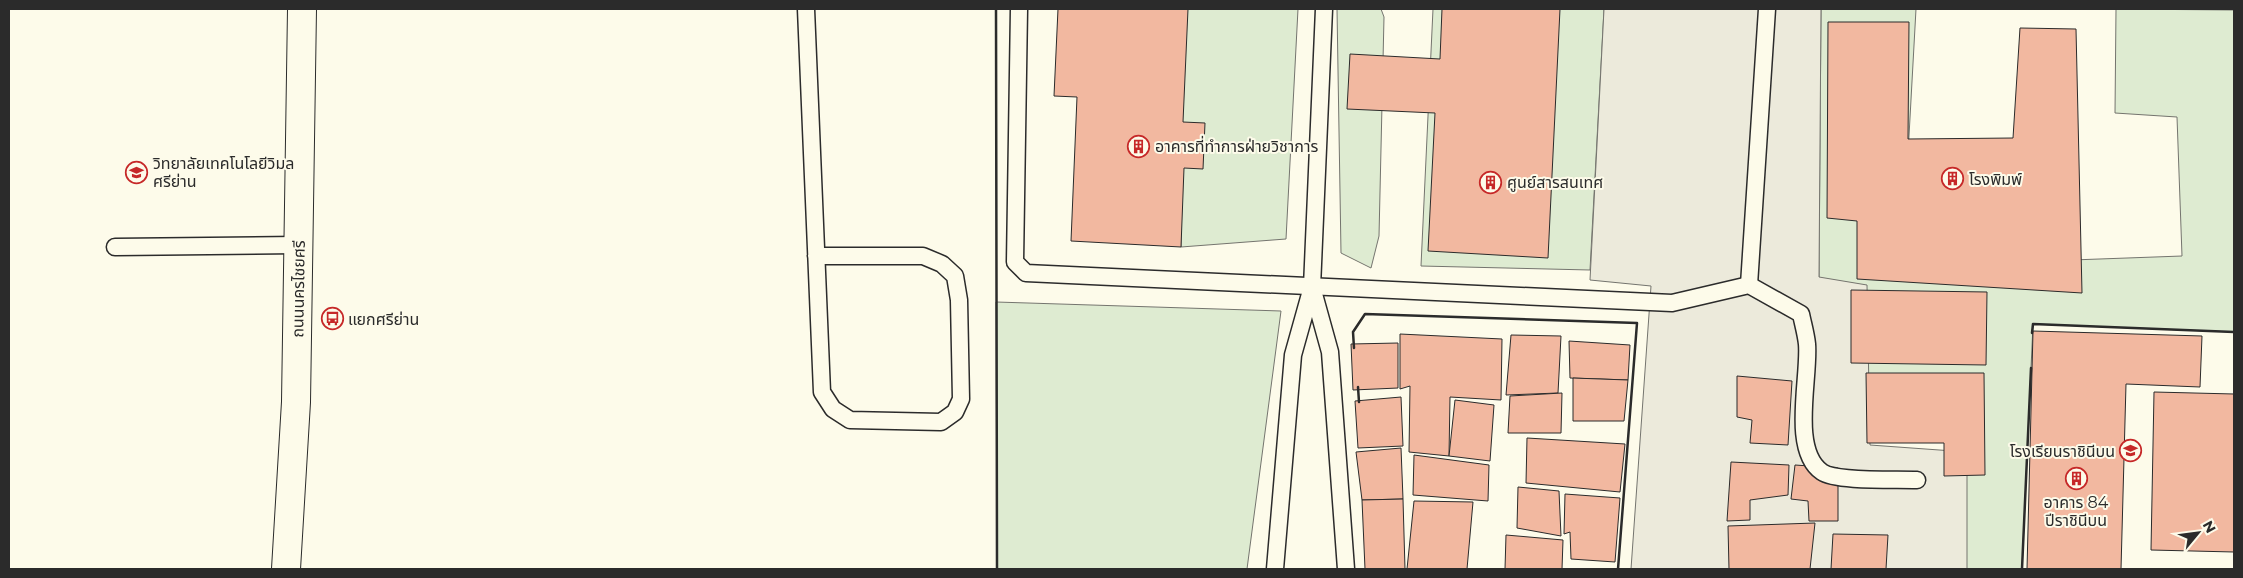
<svg xmlns="http://www.w3.org/2000/svg" width="2243" height="578" font-family="Montserrat,'Noto Sans Thai',sans-serif">
	<rect width="100%" height="100%" fill="#fdfbea"/>
	<g fill="#deebd1" stroke="#74746e">
		<polygon points="1179,9 1298,9 1286,239 1181,247"/>
		<polygon points="1337,9 1381,9 1384,17 1379,236 1371,268 1341,253"/>
		<polygon points="1433,9 1604,9 1590,270 1421,266"/>
		<polygon points="1821,9 1916,9 1908,154 1907,266 2182,256 2177,117 2115,113 2116,9 2234,10 2234,332 2033,324 2022,569 1959,569 1952,397 1855,370 1819,278"/>
		<polygon points="996,302 1281,311 1247,569 997,569"/>
	</g>
	<polygon fill="#eceadb" stroke="#74746e" points="1604,9 1821,9 1819,277 1867,285 1870,445 1967,452 1967,569 1631,569 1651,286 1590,280"/>
	<g fill="#f2b8a0" stroke="#2b2b2b">
		<polygon points="1058,9 1188,9 1183,122 1205,123 1203,169 1184,168 1181,247 1071,241 1077,97 1054,96"/>
		<polygon points="1442,9 1560,9 1548,258 1428,251 1435,113 1347,109 1350,54 1440,59"/>
		<polygon points="1828,22 1909,22 1908,139 2013,138 2020,28 2076,29 2082,293 1857,279 1857,221 1827,218"/>
		<polygon points="1851,290 1987,292 1986,365 1851,363"/>
		<polygon points="2033,331 2202,336 2200,387 2126,384 2121,569 2027,569"/>
		<polygon points="1400,334 1502,339 1501,400 1450,397 1449,456 1409,452 1410,386 1400,389"/>
		<polygon points="1511,335 1561,336 1558,393 1506,395"/>
		<polygon points="1569,341 1630,345 1628,380 1570,378"/>
		<polygon points="1398,343 1398,388 1353,390 1351,344"/>
		<polygon points="1866,373 1984,373 1985,475 1944,476 1944,443 1867,443"/>
		<polygon points="1737,376 1792,381 1788,445 1750,443 1752,420 1737,417"/>
		<polygon points="1573,378 1628,380 1624,421 1573,421"/>
		<polygon points="2154,392 2234,394 2234,552 2151,550"/>
		<polygon points="1562,393 1561,433 1508,433 1510,396"/>
		<polygon points="1401,397 1403,446 1358,448 1355,401"/>
		<polygon points="1455,400 1494,405 1490,461 1449,456"/>
		<polygon points="1527,438 1625,444 1620,492 1526,483"/>
		<polygon points="1401,448 1403,499 1362,500 1356,452"/>
		<polygon points="1414,455 1489,465 1488,501 1413,495"/>
		<polygon points="1731,462 1789,465 1788,495 1750,500 1750,520 1727,521"/>
		<polygon points="1795,465 1838,468 1838,521 1809,521 1808,501 1791,499"/>
		<polygon points="1518,487 1559,491 1561,536 1517,528"/>
		<polygon points="1565,494 1620,498 1615,562 1571,559 1570,532 1564,534"/>
		<polygon points="1403,499 1405,569 1365,569 1362,500"/>
		<polygon points="1414,501 1473,502 1467,569 1407,569"/>
		<polygon points="1815,523 1810,569 1729,569 1728,526"/>
		<polygon points="1833,534 1888,535 1886,569 1831,569"/>
		<polygon points="1506,535 1563,540 1562,569 1505,569"/>
	</g>
	<g fill="none" stroke-linecap="round" stroke-linejoin="round">
		<defs>
			<g id="service">
				<polyline points="806,9 822,392 833,409 850,420 941,422 955,412 961,399 959,300 955,276 942,264 923,256 816,256"/>
				<path d="M1019 9 1015 262 1026 273 1672 303 1749 285 1801 314C1803 324 1806 334 1807 344 1810 377 1790 450 1822 472 1836 482 1897 479 1917 480"/>
				<polyline points="115,247 298,245"/>
				<polyline points="1749,285 1767,9"/>
				<polyline points="1312,287 1330,352 1346,569"/>
				<polyline points="1275,569 1293,355 1312,287 1324,9"/>
			</g>
			<polyline id="tertiary" points="286,569 296,402 302,9"/>
		</defs>
		<use href="#service" stroke="#2b2b2b" stroke-width="19"/>
		<use href="#tertiary" stroke="#2b2b2b" stroke-width="30"/>
		<use href="#service" stroke="#fdfbea" stroke-width="16"/>
		<use href="#tertiary" stroke="#fdfbea" stroke-width="28"/>
		<g stroke="#2b2b2b" stroke-width="2.5">
			<polyline points="996,9 997,569"/>
			<polyline points="2032,333 2033,324 2234,332"/>
			<polyline points="1354,348 1353,332 1365,314 1637,323 1618,569"/>
			<polyline points="1358,387 1359,402"/>
			<polyline points="2022,569 2031,368"/>
		</g>
	</g>
	<defs>
		<symbol id="building-ring" viewBox="-11 -11 22 22"><circle r="9.5" fill="#fdfbea" stroke="#c62828" stroke-width="1.5"/><path d="M-4-6H4V6H1V3H-1V6H-4ZM-2.5-4.3h1.7v1.8h-1.7ZM.8-4.3h1.7v1.8H.8ZM-2.5-1h1.7V.8h-1.7ZM.8-1h1.7V.8H.8Z" fill="#c62828"/></symbol>
		<symbol id="university-ring" viewBox="-11 -11 22 22"><circle r="9.5" fill="#fdfbea" stroke="#c62828" stroke-width="1.5"/><path d="M0-5L7-2L0 1L-7-2ZM-4 1L0 2.5L4 1V4Q0 6-4 4Z" fill="#c62828"/></symbol>
		<symbol id="bus-ring" viewBox="-11 -11 22 22"><circle r="9.5" fill="#fdfbea" stroke="#c62828" stroke-width="1.5"/><path d="M-5-6H5V4H4V6H2V4H-2V6H-4V4H-5ZM-3.5-4V0h7V-4ZM-3.5 1.2v1.5H-2V1.2ZM2 1.2v1.5H3.5V1.2Z" fill="#c62828"/></symbol>
		<symbol id="school-ring" viewBox="-11 -11 22 22"><circle r="9.5" fill="#fdfbea" stroke="#c62828" stroke-width="1.5"/><path d="M0-5L7-2L0 1L-7-2ZM-4 1L0 2.5L4 1V4Q0 6-4 4Z" fill="#c62828"/></symbol>
	</defs>
	<g fill-rule="evenodd">
		<use href="#building-ring" x="1126" y="134" width="25" height="25"/>
		<use href="#university-ring" x="124" y="160" width="25" height="25"/>
		<use href="#building-ring" x="1940" y="166" width="25" height="25"/>
		<use href="#building-ring" x="1478" y="170" width="25" height="25"/>
		<use href="#bus-ring" x="320" y="306" width="25" height="25"/>
		<use href="#school-ring" x="2118" y="438" width="25" height="25"/>
		<use href="#building-ring" x="2064" y="466" width="25" height="25"/>
	</g>
	<g text-anchor="middle" stroke-width="4" stroke-linejoin="round" paint-order="stroke">
		<g font-size="16" fill="#2b2b2b" stroke="#fdfbea" text-anchor="start">
			<text x="1155" y="152">อาคารที่ทำการฝ่ายวิชาการ</text>
			<text x="153" y="169">วิทยาลัยเทคโนโลยีวิมล<tspan x="153" dy="18">ศรีย่าน</tspan></text>
			<text x="1969" y="185">โรงพิมพ์</text>
			<text x="1507" y="188">ศูนย์สารสนเทศ</text>
			<text x="348" y="325">แยกศรีย่าน</text>
			<text x="2115" y="457" text-anchor="end">โรงเรียนราชินีบน</text>
			<text x="2076" y="508" text-anchor="middle">อาคาร 84<tspan x="2076" dy="18">ปีราชินีบน</tspan></text>
		</g>
		<g font-size="16" fill="#2b2b2b" stroke="#fdfbea">
			<text transform="translate(298 289) rotate(-89)" y="6">ถนนนครไชยศรี</text>
		</g>
	</g>
	<rect width="2243" height="578" fill="none" stroke="#2b2b2b" stroke-width="20"/>
	<g transform="translate(2198 533) rotate(61)" stroke="#fdfbea" stroke-width="4" paint-order="stroke">
	<path d="M0-4L9 19L0 12L-9 19Z" fill="#2b2b2b"/>
	<text y="-8" font-size="14" font-weight="bold" text-anchor="middle" fill="#2b2b2b">N</text>
	</g>
</svg>
